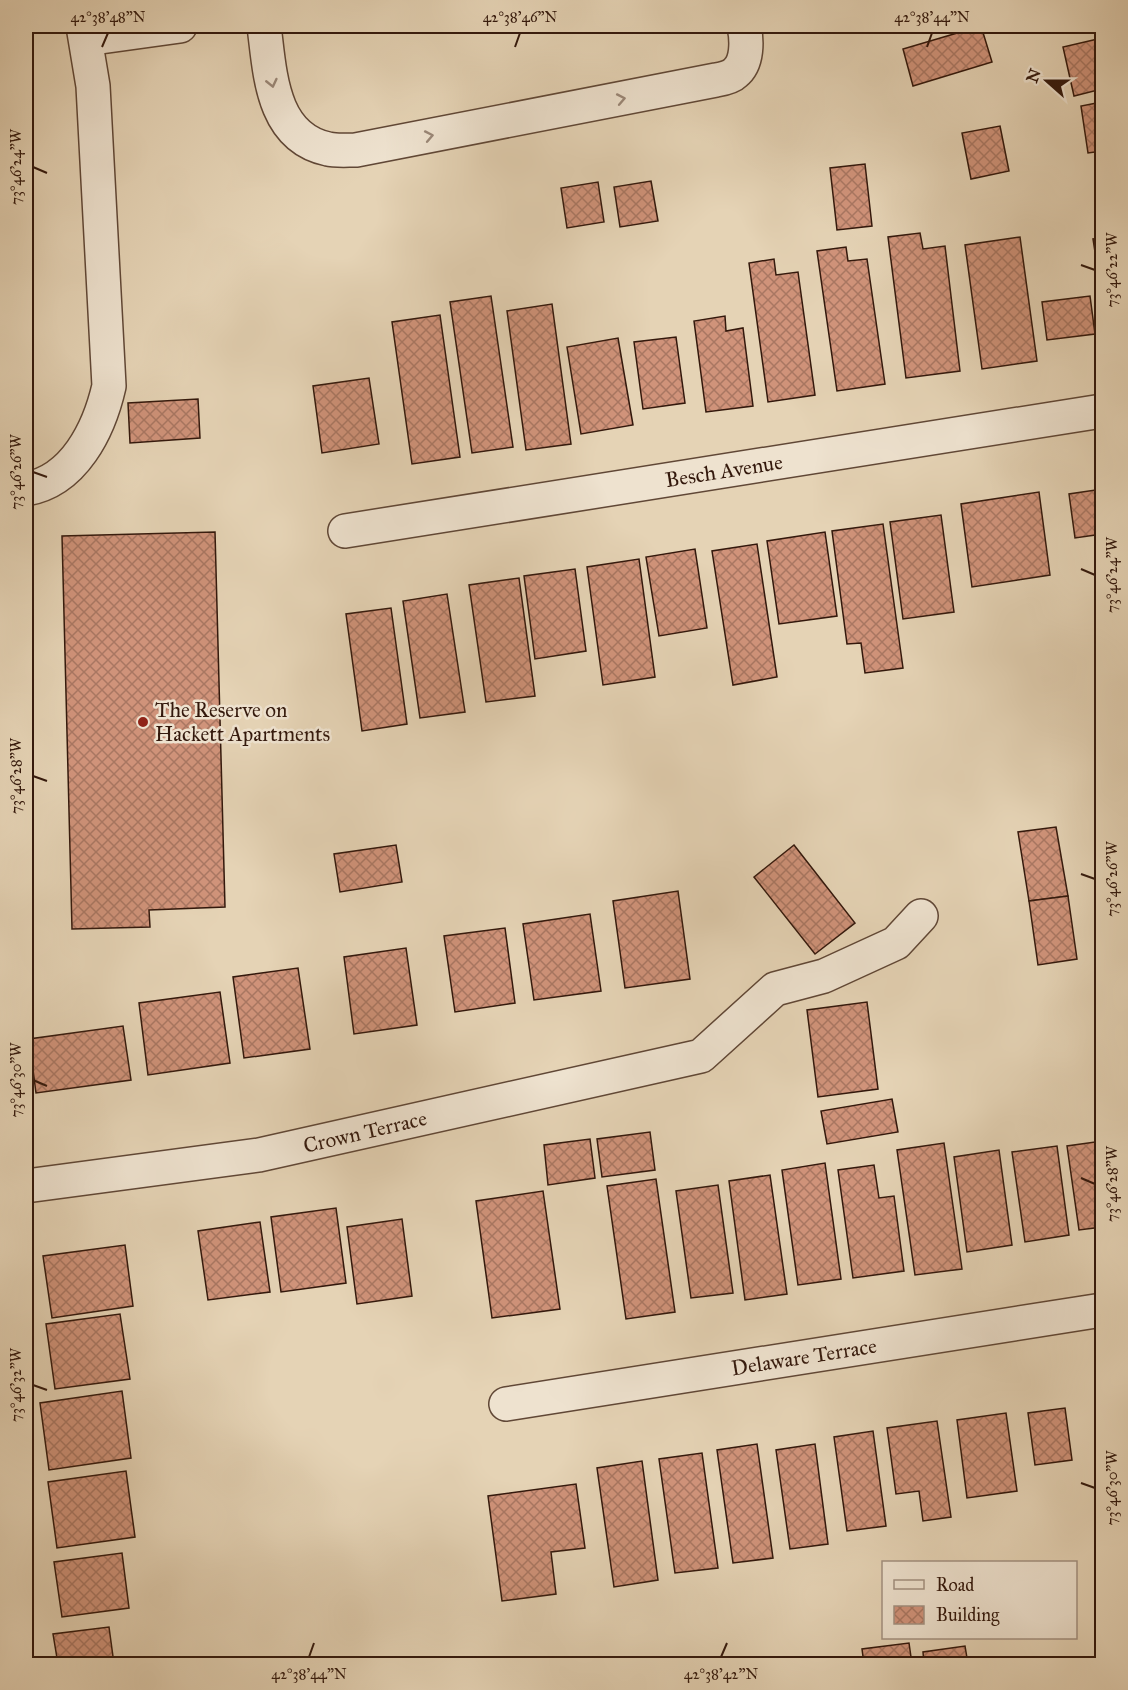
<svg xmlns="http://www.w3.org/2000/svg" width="1128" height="1690" font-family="'IM FELL Great Primer',serif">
	<defs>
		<pattern id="building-cross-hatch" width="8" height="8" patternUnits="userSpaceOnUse" patternTransform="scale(1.5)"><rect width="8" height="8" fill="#d0937a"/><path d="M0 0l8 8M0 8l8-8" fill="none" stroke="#a97762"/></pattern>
	</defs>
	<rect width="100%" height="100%" fill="#e5d3b5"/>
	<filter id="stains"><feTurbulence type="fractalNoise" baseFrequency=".00333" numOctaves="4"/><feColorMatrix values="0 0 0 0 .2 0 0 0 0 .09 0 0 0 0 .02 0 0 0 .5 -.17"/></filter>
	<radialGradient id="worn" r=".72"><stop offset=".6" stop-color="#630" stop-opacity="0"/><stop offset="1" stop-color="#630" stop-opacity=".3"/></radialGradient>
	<g fill="url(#building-cross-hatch)" stroke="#33180c" stroke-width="1.5">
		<polygon points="981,26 992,62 913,86 903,49"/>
		<polygon points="1102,38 1102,89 1074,96 1063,47"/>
		<polygon points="1102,102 1102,151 1088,153 1081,106"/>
		<polygon points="1000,126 1009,171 971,179 962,133"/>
		<polygon points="865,164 872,226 837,230 830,168"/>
		<polygon points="651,181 658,221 620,227 614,187"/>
		<polygon points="598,182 604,222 567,228 561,188"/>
		<polygon points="920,233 923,249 945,246 960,371 906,378 888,237"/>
		<polygon points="1020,237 1037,361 982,369 965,245"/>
		<polygon points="1102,238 1102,284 1100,284 1093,239"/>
		<polygon points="846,247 848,261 867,259 885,384 837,391 817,251"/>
		<polygon points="774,259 776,275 798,272 815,395 768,402 749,263"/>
		<polygon points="491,296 513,447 472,453 450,302"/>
		<polygon points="1090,296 1095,334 1047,340 1042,302"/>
		<polygon points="552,304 571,444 526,450 507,311"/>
		<polygon points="440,315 460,457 412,464 392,322"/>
		<polygon points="725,316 726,331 743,328 753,406 706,412 694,321"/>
		<polygon points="676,337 685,403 643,409 634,342"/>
		<polygon points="618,338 633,425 581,434 567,347"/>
		<polygon points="369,378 379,444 322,453 313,386"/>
		<polygon points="198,399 200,438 130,443 128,403"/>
		<polygon points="1102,489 1102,534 1075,538 1069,494"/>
		<polygon points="1039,492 1050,575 972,587 961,504"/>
		<polygon points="941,515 954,612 903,619 890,522"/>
		<polygon points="883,524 903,668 865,673 861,643 847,644 832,531"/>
		<polygon points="215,532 225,907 149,910 150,927 72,929 62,536"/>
		<polygon points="825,532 837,616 779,624 767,541"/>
		<polygon points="757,544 777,677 733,685 712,551"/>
		<polygon points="695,549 707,628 659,636 646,557"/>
		<polygon points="639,559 655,677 603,685 587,567"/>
		<polygon points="575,569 586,651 535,659 524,576"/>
		<polygon points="519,578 535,696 486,702 469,585"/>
		<polygon points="447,594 465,712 420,718 403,601"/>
		<polygon points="391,608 407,724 362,731 346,614"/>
		<polygon points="1056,827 1068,896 1029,901 1018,832"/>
		<polygon points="396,845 402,882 340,892 334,854"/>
		<polygon points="794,845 855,923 815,954 754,877"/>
		<polygon points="678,891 690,979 625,988 613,901"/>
		<polygon points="1068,896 1077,959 1038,965 1029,901"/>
		<polygon points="590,914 601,991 534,1000 523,924"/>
		<polygon points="505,928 515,1003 455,1012 444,936"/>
		<polygon points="406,948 417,1025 354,1034 344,957"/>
		<polygon points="298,968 310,1049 244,1058 233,977"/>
		<polygon points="220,992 230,1063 148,1075 139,1003"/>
		<polygon points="867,1002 878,1089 818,1097 807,1010"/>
		<polygon points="123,1026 131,1080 36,1093 29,1039"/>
		<polygon points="892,1099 898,1132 827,1144 821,1111"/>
		<polygon points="650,1132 655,1170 602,1177 597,1139"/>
		<polygon points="590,1139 595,1178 548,1185 544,1145"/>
		<polygon points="1102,1141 1102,1227 1079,1230 1067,1146"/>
		<polygon points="944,1143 962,1269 915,1275 897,1150"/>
		<polygon points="1057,1146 1069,1235 1025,1242 1012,1152"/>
		<polygon points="999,1150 1012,1245 967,1252 954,1157"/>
		<polygon points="825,1163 841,1279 798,1285 782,1170"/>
		<polygon points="874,1165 879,1198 894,1196 904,1271 853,1278 838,1170"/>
		<polygon points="770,1175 787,1294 745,1300 729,1181"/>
		<polygon points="656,1179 675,1312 626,1319 607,1186"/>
		<polygon points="718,1185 733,1293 691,1298 676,1191"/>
		<polygon points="543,1191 560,1309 492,1318 476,1201"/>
		<polygon points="336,1208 346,1283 281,1292 271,1217"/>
		<polygon points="402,1219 412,1296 357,1304 347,1227"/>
		<polygon points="260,1222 270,1292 208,1300 198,1231"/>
		<polygon points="125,1245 133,1306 52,1318 43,1256"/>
		<polygon points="120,1314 130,1379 55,1389 46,1324"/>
		<polygon points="122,1391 131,1458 49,1470 40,1403"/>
		<polygon points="1065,1408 1072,1460 1035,1465 1028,1413"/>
		<polygon points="1006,1413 1017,1491 967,1498 957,1420"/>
		<polygon points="937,1421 951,1517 923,1521 919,1491 896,1494 887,1428"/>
		<polygon points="873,1431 886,1526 847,1531 834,1437"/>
		<polygon points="757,1444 773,1558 733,1563 717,1450"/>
		<polygon points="815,1444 828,1544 790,1549 776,1450"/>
		<polygon points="702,1453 718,1568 675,1573 659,1459"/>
		<polygon points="642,1461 658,1580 614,1587 597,1468"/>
		<polygon points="126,1471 135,1537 57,1548 48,1482"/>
		<polygon points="576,1484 585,1548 551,1552 556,1594 502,1601 488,1496"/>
		<polygon points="122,1553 129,1608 62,1617 54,1562"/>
		<polygon points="109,1627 114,1664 58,1664 53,1634"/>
		<polygon points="909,1643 912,1664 864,1664 862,1649"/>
		<polygon points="965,1646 968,1664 924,1664 923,1652"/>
	</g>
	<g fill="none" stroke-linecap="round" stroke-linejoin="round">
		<defs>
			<g id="minor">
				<path d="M264 26C270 72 271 137 328 149 336 151 347 150 356 150L716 80C722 79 731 77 735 73 748 63 747 40 744 26"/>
				<polyline points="86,39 180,26"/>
				<path d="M26 489C74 481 99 430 109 386L93 86 83 26"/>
				<polyline points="345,531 1102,411"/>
				<polyline points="26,1186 259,1155 701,1056 775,989 824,976 896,943 921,916"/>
				<polyline points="506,1404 1102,1310"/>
			</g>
		</defs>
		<use href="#minor" stroke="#604736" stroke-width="36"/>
		<use href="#minor" stroke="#eee2cf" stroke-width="33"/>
	</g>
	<defs><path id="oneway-chevron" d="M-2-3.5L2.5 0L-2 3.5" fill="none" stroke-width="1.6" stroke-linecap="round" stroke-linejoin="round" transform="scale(1.5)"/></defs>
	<g stroke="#9a8777">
		<use href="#oneway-chevron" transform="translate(272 83) rotate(77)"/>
		<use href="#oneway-chevron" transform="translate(621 99) rotate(-11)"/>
		<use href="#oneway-chevron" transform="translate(429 136) rotate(-11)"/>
	</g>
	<path fill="none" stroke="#33180c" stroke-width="2" d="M102 47 108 33M515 47 520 33M927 47 932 33M33 167 47 173M1081 265 1095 270M33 472 47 477M1081 569 1095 575M33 776 47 781M1081 874 1095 879M33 1080 47 1086M1081 1178 1095 1184M33 1385 47 1390M1081 1483 1095 1488M309 1657 314 1643M721 1657 727 1643"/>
	<circle fill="#8f2418" stroke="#eee2cf" stroke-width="2" cx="143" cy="722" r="6"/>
	<g text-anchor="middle" stroke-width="5" stroke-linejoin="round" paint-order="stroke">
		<g font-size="21" fill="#33180c" stroke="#eee2cf">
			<text transform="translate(724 471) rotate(-9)" y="7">Besch Avenue</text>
			<text transform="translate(365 1132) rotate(-13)" y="7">Crown Terrace</text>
			<text transform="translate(804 1357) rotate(-9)" y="7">Delaware Terrace</text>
		</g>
		<g font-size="21" fill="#33180c" stroke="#eee2cf" text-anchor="start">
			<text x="155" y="717">The Reserve on<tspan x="155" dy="24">Hackett Apartments</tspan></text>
		</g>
	</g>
	<rect width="1128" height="1690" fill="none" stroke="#e5d3b5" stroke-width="66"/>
	<rect x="882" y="1561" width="195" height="78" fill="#eee2cf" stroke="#a39181" stroke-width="1.5"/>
	<rect x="894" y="1580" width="30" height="9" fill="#eee2cf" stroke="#a39181" stroke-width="1.5"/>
	<text x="936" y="1591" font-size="18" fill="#33180c">Road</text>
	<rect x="894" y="1606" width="30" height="18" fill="url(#building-cross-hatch)" stroke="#a39181" stroke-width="1.5"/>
	<text x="936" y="1621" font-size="18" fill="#33180c">Building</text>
	<g transform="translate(1047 81) rotate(291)" stroke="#eee2cf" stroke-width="4.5" paint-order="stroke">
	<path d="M0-4.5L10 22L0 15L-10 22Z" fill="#33180c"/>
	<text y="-9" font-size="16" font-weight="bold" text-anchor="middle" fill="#33180c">N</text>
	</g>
	<rect x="33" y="33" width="1062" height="1624" fill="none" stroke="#33180c" stroke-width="2"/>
	<g font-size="15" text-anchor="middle" fill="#33180c">
		<text x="108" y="22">42°38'48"N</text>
		<text x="520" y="22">42°38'46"N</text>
		<text x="932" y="22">42°38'44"N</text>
		<text transform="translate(16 167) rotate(-90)" y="5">73°46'24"W</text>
		<text transform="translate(1112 270) rotate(-90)" y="5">73°46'22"W</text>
		<text transform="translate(16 472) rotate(-90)" y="5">73°46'26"W</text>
		<text transform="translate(1112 575) rotate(-90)" y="5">73°46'24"W</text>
		<text transform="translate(16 776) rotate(-90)" y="5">73°46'28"W</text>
		<text transform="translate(1112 879) rotate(-90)" y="5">73°46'26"W</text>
		<text transform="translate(16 1080) rotate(-90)" y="5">73°46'30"W</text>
		<text transform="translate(1112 1184) rotate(-90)" y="5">73°46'28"W</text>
		<text transform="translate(16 1385) rotate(-90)" y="5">73°46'32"W</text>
		<text transform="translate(1112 1488) rotate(-90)" y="5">73°46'30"W</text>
		<text x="309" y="1679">42°38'44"N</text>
		<text x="721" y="1679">42°38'42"N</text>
	</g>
	<rect width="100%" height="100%" filter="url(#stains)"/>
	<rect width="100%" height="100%" fill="url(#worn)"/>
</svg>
